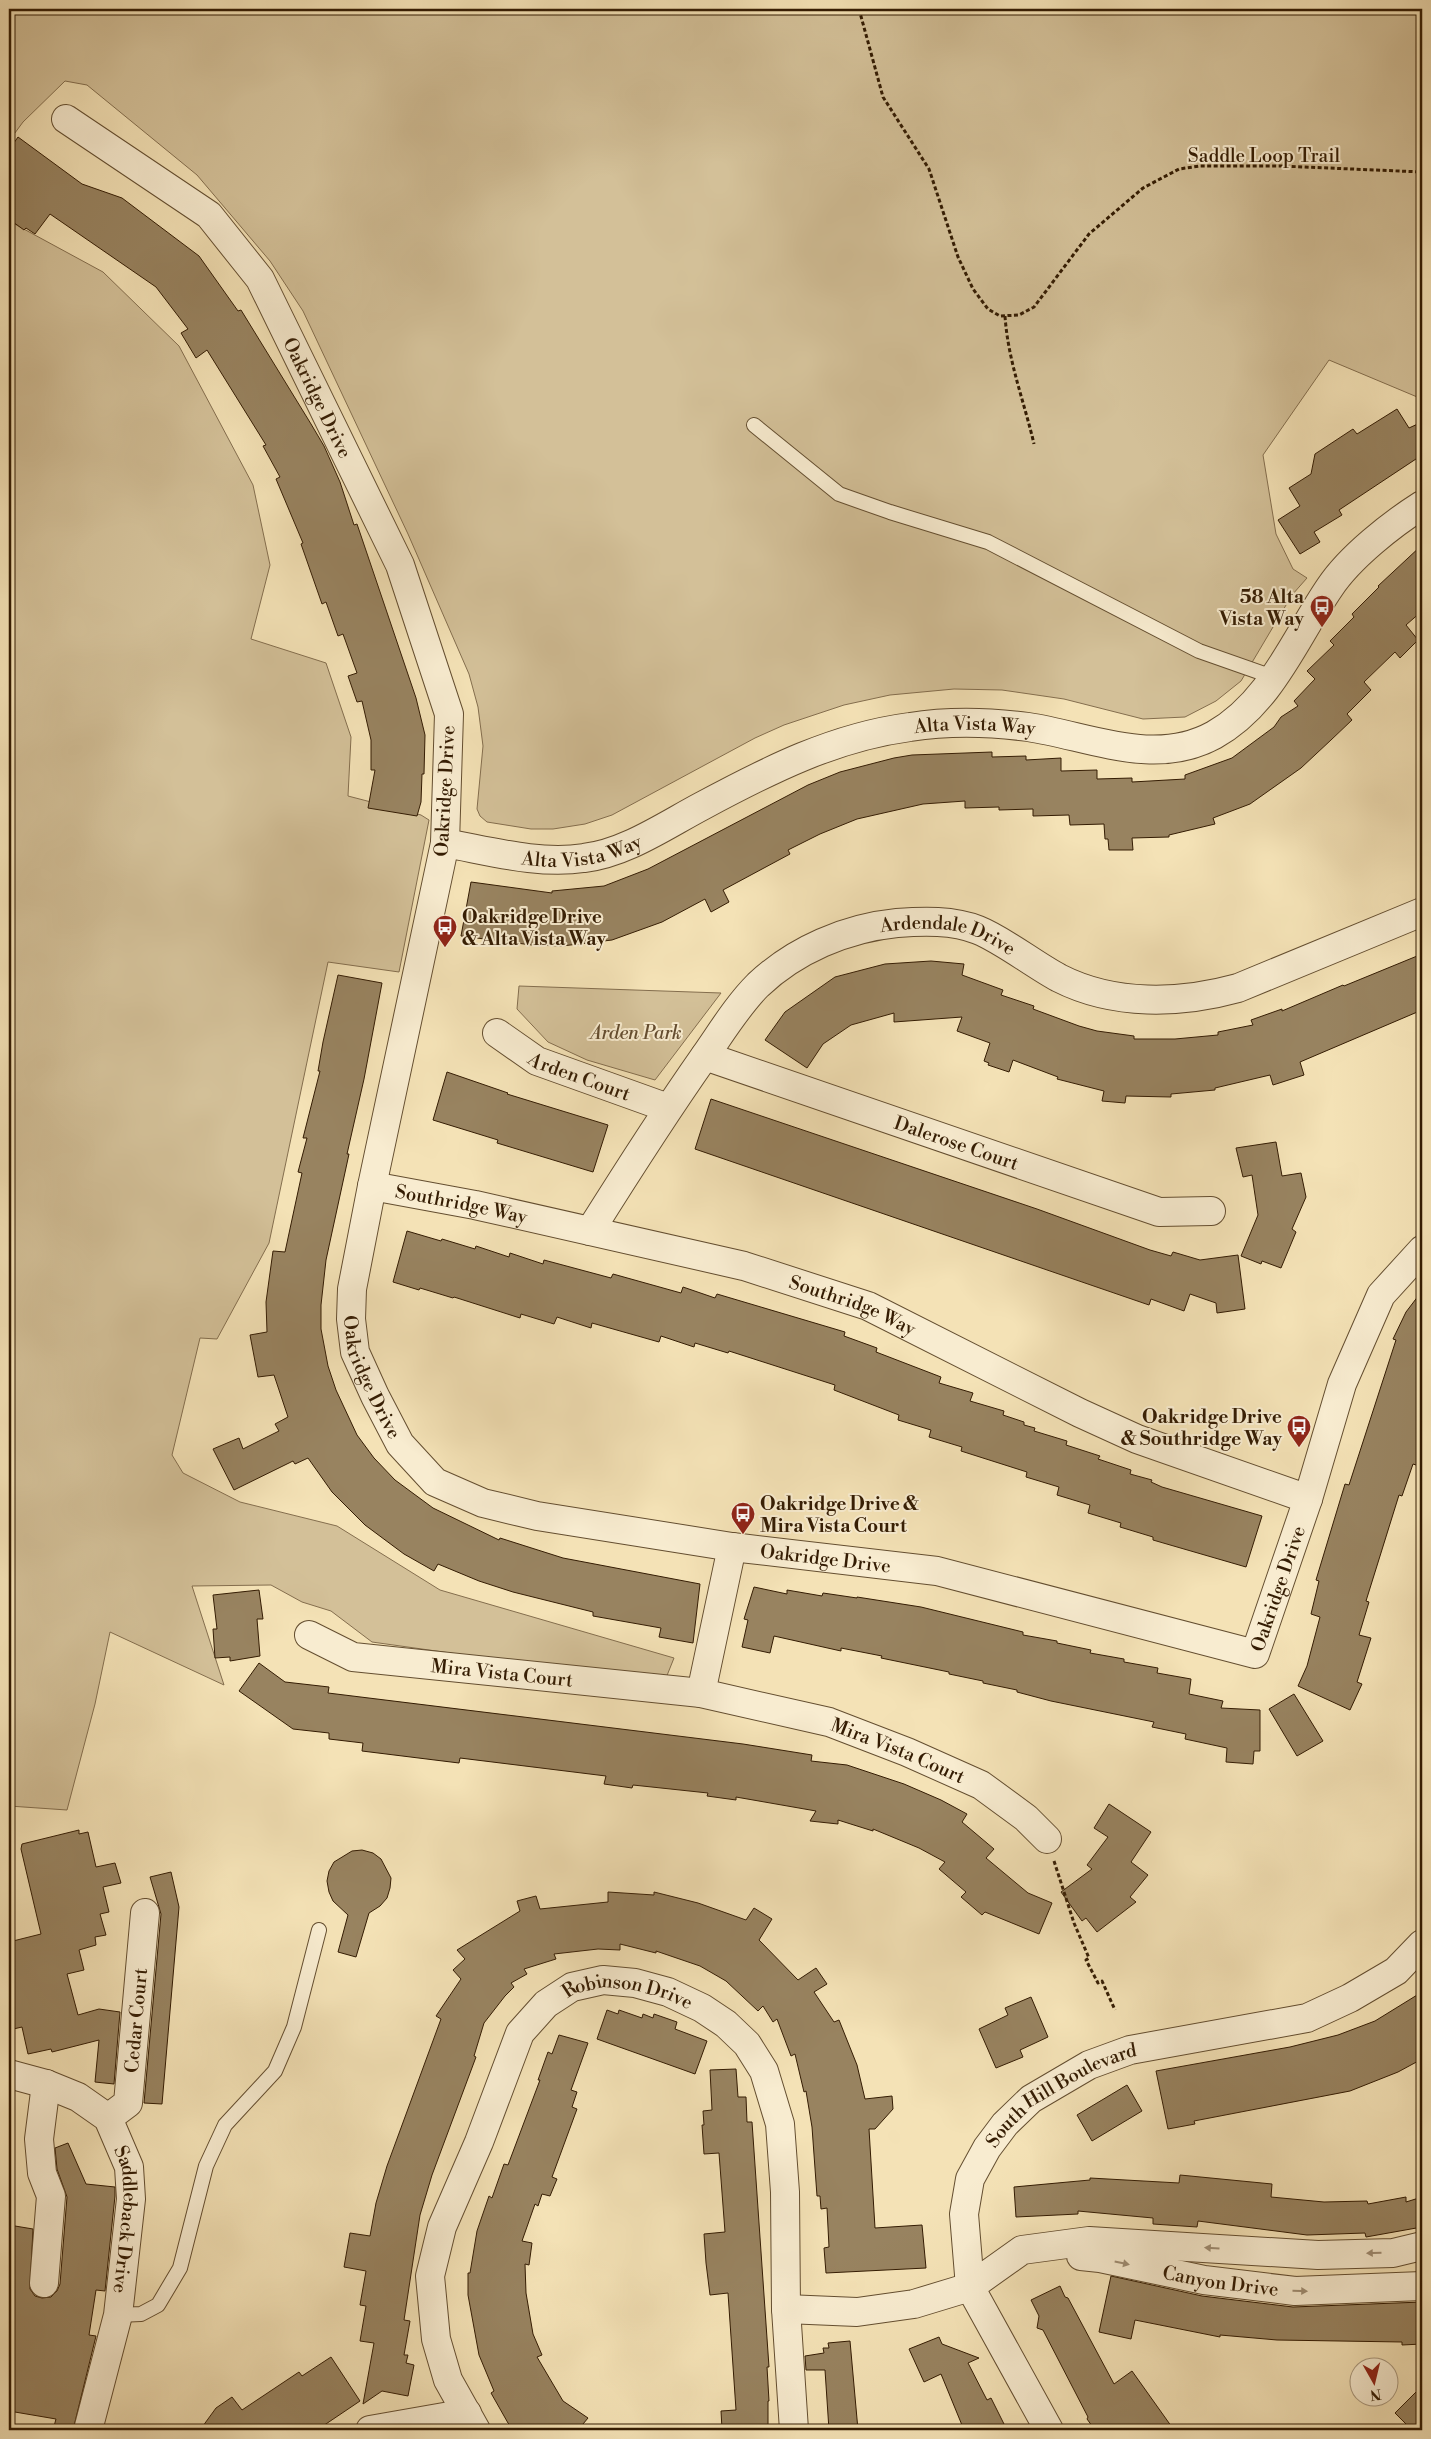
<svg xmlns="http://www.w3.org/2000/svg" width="1431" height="2439" font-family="'Libre Bodoni',serif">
	<rect width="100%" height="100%" fill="#f4e2b6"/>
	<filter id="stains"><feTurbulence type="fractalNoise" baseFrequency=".004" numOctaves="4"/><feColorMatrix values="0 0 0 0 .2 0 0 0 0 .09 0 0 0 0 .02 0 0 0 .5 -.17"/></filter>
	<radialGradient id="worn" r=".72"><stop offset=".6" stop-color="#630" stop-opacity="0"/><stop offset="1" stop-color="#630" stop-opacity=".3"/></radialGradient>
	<g fill="#d3c098" stroke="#846e4e">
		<polygon points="9,9 1422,9 1422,399 1329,360 1263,455 1276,534 1293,569 1307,578 1292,595 1241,681 1216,701 1185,717 1143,719 1064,699 1002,690 954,689 890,695 844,705 784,725 755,738 612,815 585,824 553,829 531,829 487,822 480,816 477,809 483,746 478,707 469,674 408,534 303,311 270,261 197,175 87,85 65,81 23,122 9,141"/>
		<polygon points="9,221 103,272 179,346 253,485 270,565 251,639 326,663 351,737 348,796 421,815 429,820 399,972 328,962 269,1243 217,1339 200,1338 172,1455 183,1473 240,1502 337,1526 440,1590 674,1658 664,1683 372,1642 331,1611 302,1602 271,1585 192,1586 224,1685 110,1632 95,1704 67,1810 9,1806"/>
		<polygon points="519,986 721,993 655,1080 587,1060 548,1042 517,1009"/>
	</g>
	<g fill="#988360" stroke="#341c03">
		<polygon points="18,137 82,184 122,198 199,256 238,311 241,310 311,424 324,446 340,482 354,525 357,524 416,698 425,735 424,774 422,774 421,802 417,816 368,808 375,770 371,770 371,740 362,701 357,702 348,676 357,673 343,634 338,636 326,602 322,604 301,544 303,543 276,479 280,477 263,446 266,445 207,350 196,358 181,333 188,329 156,287 50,214 35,234 26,228 24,230 9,219 9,150"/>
		<polygon points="1397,409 1409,428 1422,422 1422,455 1339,510 1342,515 1314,532 1320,542 1300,554 1278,520 1300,506 1289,488 1311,474 1315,454 1353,429 1357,434"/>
		<polygon points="1422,545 1422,611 1406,625 1418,640 1400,658 1395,652 1364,682 1371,690 1347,714 1352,720 1331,740 1301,768 1250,804 1213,818 1215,824 1169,835 1169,837 1132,838 1133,850 1109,850 1108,839 1105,839 1104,824 1070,825 1069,815 1033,816 1033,809 999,810 999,807 965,808 965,801 923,804 857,819 820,834 788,850 790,854 723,890 729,902 711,912 705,899 662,922 612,940 562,946 532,945 461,936 471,882 552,893 552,891 604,886 648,869 808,785 840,772 894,758 912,755 992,752 992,757 1026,756 1026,760 1061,758 1061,771 1097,770 1097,779 1132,778 1132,782 1185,779 1185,775 1232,758 1274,727 1281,717 1298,706 1294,701 1315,679 1307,671 1334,645 1330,641 1354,617 1352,614 1379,587 1378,586"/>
		<polygon points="1422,954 1422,1010 1300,1062 1304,1075 1273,1085 1270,1075 1215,1088 1215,1090 1171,1094 1171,1097 1126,1096 1125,1103 1102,1101 1104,1091 1057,1079 1058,1077 1013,1060 1009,1072 988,1065 989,1063 984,1061 990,1043 957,1031 962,1017 894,1022 894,1013 851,1025 823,1044 807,1068 765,1040 785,1012 835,977 885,964 931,961 964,964 962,975 1003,990 1001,995 1034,1006 1033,1009 1079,1026 1097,1031 1134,1036 1134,1039 1175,1039 1218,1035 1218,1032 1253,1025 1251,1020 1282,1009 1282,1011 1343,985 1344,986"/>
		<polygon points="338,975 382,983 364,1079 347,1154 349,1154 326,1260 321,1305 321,1329 328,1366 336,1390 357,1435 374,1458 395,1480 433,1508 499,1540 500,1538 563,1558 700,1584 693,1643 659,1637 661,1628 593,1616 593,1612 513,1592 479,1581 438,1564 434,1571 404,1554 365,1525 332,1492 308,1458 295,1464 293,1461 234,1490 213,1449 239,1438 243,1449 279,1431 275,1424 288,1417 274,1375 258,1377 250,1335 267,1332 266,1302 273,1251 285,1252 302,1173 298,1172 307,1138 303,1138 320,1071 318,1071 323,1042"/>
		<polygon points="447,1072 508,1093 507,1094 608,1125 593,1172 497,1143 498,1140 433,1120"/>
		<polygon points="711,1099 1037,1209 1150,1250 1171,1256 1173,1252 1200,1260 1238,1255 1245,1309 1217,1313 1216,1303 1190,1294 1184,1311 1151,1299 1149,1305 695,1149"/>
		<polygon points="1276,1142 1282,1176 1301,1173 1306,1197 1292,1229 1296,1232 1281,1268 1262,1261 1261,1264 1241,1256 1258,1215 1252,1175 1243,1177 1236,1148"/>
		<polygon points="407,1231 441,1241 442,1239 475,1249 476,1246 509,1257 510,1253 543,1264 544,1260 611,1278 613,1274 681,1293 683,1287 715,1298 717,1294 845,1332 844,1336 877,1348 876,1352 941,1377 939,1383 973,1393 970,1401 1004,1411 1003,1415 1024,1422 1024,1425 1035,1428 1034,1431 1067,1441 1066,1445 1100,1456 1098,1459 1131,1470 1130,1474 1152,1480 1151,1482 1162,1487 1262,1516 1246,1567 1153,1540 1153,1537 1120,1527 1121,1523 1088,1513 1090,1505 1057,1495 1059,1487 1026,1477 1027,1472 961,1451 962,1447 929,1437 931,1430 898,1420 899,1415 834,1390 835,1385 729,1351 728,1353 695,1343 694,1347 661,1336 659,1342 592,1323 591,1328 557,1317 554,1324 521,1314 520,1318 454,1297 453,1298 420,1288 419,1290 393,1282"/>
		<polygon points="1422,1291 1422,1467 1413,1464 1402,1496 1399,1495 1366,1601 1369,1602 1359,1635 1371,1638 1357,1682 1362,1684 1350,1710 1298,1686 1307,1666 1320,1617 1311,1614 1319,1581 1316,1580 1345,1484 1349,1485 1396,1340 1393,1339 1406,1312"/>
		<polygon points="754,1587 787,1594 787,1590 822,1596 823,1593 857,1598 857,1597 921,1607 1023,1632 1023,1635 1057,1641 1057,1643 1091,1650 1090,1653 1124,1659 1124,1662 1158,1668 1157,1673 1191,1679 1189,1694 1223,1701 1221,1708 1260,1710 1260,1751 1254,1751 1253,1764 1226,1762 1227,1748 1185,1739 1186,1734 1152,1727 1154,1722 1051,1701 1017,1692 1017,1690 983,1683 983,1681 949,1674 949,1672 881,1658 882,1656 841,1648 841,1651 774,1636 770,1653 742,1647 748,1620 744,1619"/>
		<polygon points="259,1590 263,1619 257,1619 260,1656 230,1661 230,1657 215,1658 213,1629 217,1629 213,1595"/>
		<polygon points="259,1663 285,1682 329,1687 328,1693 743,1744 812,1755 811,1761 847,1765 904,1784 941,1800 967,1814 962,1822 994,1849 986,1858 1028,1893 1052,1903 1039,1934 985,1912 982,1915 961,1897 966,1892 939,1869 945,1862 919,1848 873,1829 873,1831 838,1820 838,1824 810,1821 816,1811 736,1797 736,1800 707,1796 708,1793 633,1785 632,1788 604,1784 606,1776 460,1758 459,1763 362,1751 363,1743 329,1739 329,1733 293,1729 239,1691"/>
		<polygon points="1294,1694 1323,1741 1297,1756 1269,1709"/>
		<polygon points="1109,1804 1151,1832 1131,1862 1148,1875 1130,1897 1136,1902 1097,1932 1086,1918 1082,1921 1061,1892 1092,1869 1087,1865 1108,1837 1094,1828"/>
		<polygon points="79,1830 79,1834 88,1832 96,1867 115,1863 121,1883 103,1887 109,1912 100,1914 106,1935 95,1937 96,1945 79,1950 84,1970 67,1974 78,2015 99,2009 120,2012 114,2084 95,2082 99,2040 52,2052 51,2049 28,2054 22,2027 9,2030 9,1942 41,1934 21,1849 22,1844"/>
		<polygon points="362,1850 373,1853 381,1859 391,1878 390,1888 387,1898 380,1906 369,1913 356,1957 338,1952 348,1915 333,1901 329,1892 327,1881 329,1871 334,1862 352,1851"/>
		<polygon points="171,1872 179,1907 162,2104 144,2103 161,1914 150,1877"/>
		<polygon points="608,1892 654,1895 654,1892 698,1903 746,1920 754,1908 772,1919 759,1940 798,1980 816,1968 827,1984 814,1992 834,2022 839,2020 857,2065 865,2099 892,2096 893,2109 875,2129 869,2129 875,2228 922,2225 926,2268 826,2273 824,2248 829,2247 827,2208 821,2209 820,2196 817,2196 812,2127 806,2091 804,2092 795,2054 791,2056 777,2019 773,2022 763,2006 758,2011 726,1981 700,1966 656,1951 656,1953 620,1944 620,1950 598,1949 554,1954 556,1959 524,1969 527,1974 511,1983 514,1987 505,1996 484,2023 474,2056 476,2057 432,2175 420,2215 404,2320 410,2321 404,2355 408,2355 406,2363 414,2365 408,2396 382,2391 363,2404 374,2343 360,2341 366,2306 360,2305 366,2271 344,2267 350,2233 370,2236 376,2203 387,2166 441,2019 436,2016 461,1979 453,1970 465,1959 457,1950 520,1911 517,1901 536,1896 540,1909 608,1902"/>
		<polygon points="1422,1992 1422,2059 1398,2072 1350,2091 1194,2121 1195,2124 1168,2129 1156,2071 1290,2047 1338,2035 1375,2021"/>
		<polygon points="1031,1997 1048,2037 1020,2050 1023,2057 996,2068 979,2029 1008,2015 1005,2008"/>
		<polygon points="607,2010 618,2014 619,2010 642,2018 643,2014 653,2018 654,2014 677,2022 675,2029 707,2041 695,2074 597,2039"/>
		<polygon points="559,2035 588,2043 571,2090 577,2092 572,2107 577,2109 552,2177 557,2179 550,2196 542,2194 538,2206 535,2204 522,2241 532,2243 529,2265 525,2264 526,2293 533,2334 542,2355 537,2357 563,2401 588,2418 578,2430 515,2430 508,2423 491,2393 494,2391 479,2355 468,2295 468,2273 470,2273 477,2231 489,2196 492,2198 504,2164 508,2165 540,2080 538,2080 548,2052 552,2054"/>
		<polygon points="736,2069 738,2097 746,2097 747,2122 752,2122 769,2367 767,2367 769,2401 768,2401 768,2430 722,2429 721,2411 736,2410 728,2293 710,2295 706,2263 704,2234 725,2232 719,2153 704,2154 702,2125 704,2125 703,2111 712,2110 710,2070"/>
		<polygon points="1127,2085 1142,2111 1092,2141 1077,2115"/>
		<polygon points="68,2143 86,2184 115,2187 115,2196 105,2291 96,2290 89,2335 96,2336 73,2430 53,2430 56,2419 9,2411 9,2225 33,2229 30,2289 35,2296 42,2298 51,2297 57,2291 60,2284 67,2197 57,2169 55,2148"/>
		<polygon points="1180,2175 1272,2184 1271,2197 1324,2202 1367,2201 1368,2204 1406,2197 1406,2202 1422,2197 1422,2227 1366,2237 1365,2233 1307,2235 1198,2221 1197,2227 1153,2224 1153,2218 1078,2211 1078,2214 1016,2217 1014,2187 1090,2180 1090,2178 1179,2183"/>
		<polygon points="1111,2276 1202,2296 1293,2307 1422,2302 1422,2344 1402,2345 1402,2342 1277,2340 1220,2335 1220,2337 1135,2320 1131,2339 1099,2332"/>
		<polygon points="1060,2286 1065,2297 1068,2298 1114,2384 1132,2371 1174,2430 1095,2430 1087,2419 1088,2417 1043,2330 1037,2328 1039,2316 1031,2300"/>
		<polygon points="939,2337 942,2344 979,2358 968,2363 987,2400 991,2398 1007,2430 964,2430 941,2374 924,2382 909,2349"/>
		<polygon points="850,2341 858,2430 829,2430 825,2370 806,2370 805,2356 824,2353 823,2348 829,2348 828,2343"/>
		<polygon points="331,2357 360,2401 317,2430 200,2430 216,2408 232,2397 242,2410 299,2372 302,2376"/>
		<polygon points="1422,2386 1422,2430 1412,2430 1395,2413"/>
	</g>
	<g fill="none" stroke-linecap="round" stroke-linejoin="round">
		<defs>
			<g id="service">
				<polyline points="754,425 839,494 890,512 988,542 1199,651 1273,677"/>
				<polyline points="118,2315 141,2314 158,2305 180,2268 206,2166 225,2125 275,2071 294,2027 319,1930"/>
			</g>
			<g id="minor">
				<path id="s1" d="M66 119 209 215 260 279 400 565 449 714 445 843 372 1186 352 1289 351 1319 355 1352 375 1396 400 1444 435 1482 483 1503 537 1516 732 1547 937 1571 1255 1654 1308 1499 1342 1384 1381 1295 1422 1250"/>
				<path id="s2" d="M445 843C490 851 539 865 584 858 626 853 666 825 702 806 769 770 834 737 910 727 948 721 990 722 1028 727 1089 736 1154 768 1214 735 1271 703 1295 638 1330 587 1350 557 1392 524 1422 505"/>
				<path id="s3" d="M497 1033 537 1061 668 1108"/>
				<path id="s4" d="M705 1056 1159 1212 1211 1211"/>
				<path id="s5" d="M372 1186 475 1205 744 1266 868 1306 1080 1413 1137 1439 1308 1499"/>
				<path id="s6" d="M590 1231C627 1172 664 1114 704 1057 721 1033 737 1006 758 985 795 950 846 928 897 923 923 921 953 920 978 930 1003 940 1033 964 1059 978 1114 1006 1180 1004 1238 988L1422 912"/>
				<path id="s7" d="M309 1635 353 1657 701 1693 829 1722 907 1752 981 1785 1026 1818 1047 1839"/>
				<polyline points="701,1693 732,1547"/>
				<path id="s8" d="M9 2074 46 2084 78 2097 108 2118 129 2167 131 2199 118 2315 88 2430"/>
				<path id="s9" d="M108 2118 128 2103 145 1913"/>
				<path id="s10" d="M1081 2256 1100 2258 1204 2280 1295 2291 1422 2286"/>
				<polyline points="44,2283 51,2196 42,2173 39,2139 46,2084"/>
				<polyline points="786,2309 857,2312 914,2304 970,2287 1022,2250 1089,2241 1318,2255 1393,2253 1422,2246"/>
				<polyline points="370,2430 467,2413"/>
				<path id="s11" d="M476 2430 448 2380 436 2339 430 2276 442 2227 479 2142 520 2033 546 2004 572 1987 603 1980 635 1983 668 1992 702 2008 726 2024 747 2044 764 2071 780 2124 785 2192 786 2309 794 2430"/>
			</g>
			<g id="tertiary">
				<path id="s12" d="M1049 2430 970 2287 964 2214 970 2179 987 2148 1005 2124 1031 2099 1089 2065 1130 2050 1307 2018 1350 1998 1396 1971 1422 1944"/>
			</g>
		</defs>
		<use href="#service" stroke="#644e30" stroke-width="16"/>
		<use href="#minor" stroke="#644e30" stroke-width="30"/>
		<use href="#tertiary" stroke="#644e30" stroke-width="30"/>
		<g stroke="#341c03" stroke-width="3" stroke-dasharray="4 2.5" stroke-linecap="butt">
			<polyline points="859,9 883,97 929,169 958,257 973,289 988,309 1000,316 1019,315 1034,307 1089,234 1143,188 1179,169 1200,166 1281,166 1422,172"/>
			<path d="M1005 316C1008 361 1024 401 1034 444"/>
			<polyline points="1054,1861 1074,1923 1089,1958 1086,1960 1098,1983 1102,1981 1115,2010"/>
		</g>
		<use href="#service" stroke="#f8ecd0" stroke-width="14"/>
		<use href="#minor" stroke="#f8ecd0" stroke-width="28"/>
		<use href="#tertiary" stroke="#f8ecd0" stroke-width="28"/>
	</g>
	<defs><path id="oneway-solid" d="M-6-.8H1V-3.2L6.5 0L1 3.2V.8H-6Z" transform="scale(1.25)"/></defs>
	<g fill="#a08e74">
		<use href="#oneway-solid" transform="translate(1212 2248) rotate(-176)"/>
		<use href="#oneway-solid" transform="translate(1374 2253) rotate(178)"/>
		<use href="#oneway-solid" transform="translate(1122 2263) rotate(12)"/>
		<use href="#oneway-solid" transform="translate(1300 2291) rotate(1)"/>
	</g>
	<defs>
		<symbol id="bus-pin" viewBox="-11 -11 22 30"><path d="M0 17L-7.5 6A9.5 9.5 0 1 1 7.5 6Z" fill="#8f2418" stroke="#f8ecd0"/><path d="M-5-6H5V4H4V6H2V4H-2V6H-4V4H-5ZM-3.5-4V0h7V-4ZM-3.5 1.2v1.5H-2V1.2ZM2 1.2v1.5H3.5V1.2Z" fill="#fff"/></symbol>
	</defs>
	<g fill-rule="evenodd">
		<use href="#bus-pin" x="1308" y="593" width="28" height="38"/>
		<use href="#bus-pin" x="431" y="913" width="28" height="38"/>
		<use href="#bus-pin" x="1285" y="1413" width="28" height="38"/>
		<use href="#bus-pin" x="729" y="1500" width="28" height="38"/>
	</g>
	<g text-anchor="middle" stroke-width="4" stroke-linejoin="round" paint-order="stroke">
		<g font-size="19" fill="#341c03" stroke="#f8ecd0">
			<text x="1264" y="162">Saddle Loop Trail</text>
			<text dy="7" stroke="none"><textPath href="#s1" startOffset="386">Oakridge Drive</textPath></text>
			<text dy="7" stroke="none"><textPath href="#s2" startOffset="559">Alta Vista Way</textPath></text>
			<text transform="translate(444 791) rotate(-87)" y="7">Oakridge Drive</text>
			<text dy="7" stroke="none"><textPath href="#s2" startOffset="139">Alta Vista Way</textPath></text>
			<text dy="7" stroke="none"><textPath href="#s6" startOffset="506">Ardendale Drive</textPath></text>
			<text dy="7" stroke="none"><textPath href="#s3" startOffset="94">Arden Court</textPath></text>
			<text dy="7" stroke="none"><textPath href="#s4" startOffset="266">Dalerose Court</textPath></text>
			<text dy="7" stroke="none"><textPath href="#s5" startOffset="91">Southridge Way</textPath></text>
			<text dy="7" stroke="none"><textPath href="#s5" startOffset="496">Southridge Way</textPath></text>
			<text dy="7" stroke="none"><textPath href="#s1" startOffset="1406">Oakridge Drive</textPath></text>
			<text dy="7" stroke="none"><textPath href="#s1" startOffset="1931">Oakridge Drive</textPath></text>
			<text dy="7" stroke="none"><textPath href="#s1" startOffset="2441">Oakridge Drive</textPath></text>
			<text dy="7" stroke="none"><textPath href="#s7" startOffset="199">Mira Vista Court</textPath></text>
			<text dy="7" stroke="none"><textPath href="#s7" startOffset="605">Mira Vista Court</textPath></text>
			<text dy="7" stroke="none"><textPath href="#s11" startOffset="550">Robinson Drive</textPath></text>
			<text dy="7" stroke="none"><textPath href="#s9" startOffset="108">Cedar Court</textPath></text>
			<text dy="7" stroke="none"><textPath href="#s12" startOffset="401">South Hill Boulevard</textPath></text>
			<text dy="7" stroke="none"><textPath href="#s8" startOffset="215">Saddleback Drive</textPath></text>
			<text dy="7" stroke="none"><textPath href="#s10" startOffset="142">Canyon Drive</textPath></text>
		</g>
		<g font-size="19" font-weight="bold" fill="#341c03" stroke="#f8ecd0" text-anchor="end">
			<text x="1304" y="603">58 Alta<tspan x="1304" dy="22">Vista Way</tspan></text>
			<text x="462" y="923" text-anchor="start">Oakridge Drive<tspan x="462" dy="22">&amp; Alta Vista Way</tspan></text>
			<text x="1282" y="1423">Oakridge Drive<tspan x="1282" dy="22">&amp; Southridge Way</tspan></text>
			<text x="760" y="1510" text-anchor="start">Oakridge Drive &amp;<tspan x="760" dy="22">Mira Vista Court</tspan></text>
		</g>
		<g font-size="19" font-style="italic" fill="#644d30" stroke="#f8ecd0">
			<text x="636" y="1039">Arden Park</text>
		</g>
	</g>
	<rect width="1431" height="2439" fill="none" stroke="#f4e2b6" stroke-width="30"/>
	<rect x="10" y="10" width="1411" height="2419" fill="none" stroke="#341c03" stroke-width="2.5"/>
	<rect x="15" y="15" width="1401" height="2409" fill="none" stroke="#341c03"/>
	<g transform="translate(1374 2382) rotate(172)"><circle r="24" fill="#f8ecd0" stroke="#aa997e"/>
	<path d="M0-4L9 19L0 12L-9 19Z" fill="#8f2418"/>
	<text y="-8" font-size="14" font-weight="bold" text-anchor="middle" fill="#341c03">N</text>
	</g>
	<rect width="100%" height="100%" filter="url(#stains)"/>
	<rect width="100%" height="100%" fill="url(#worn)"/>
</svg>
